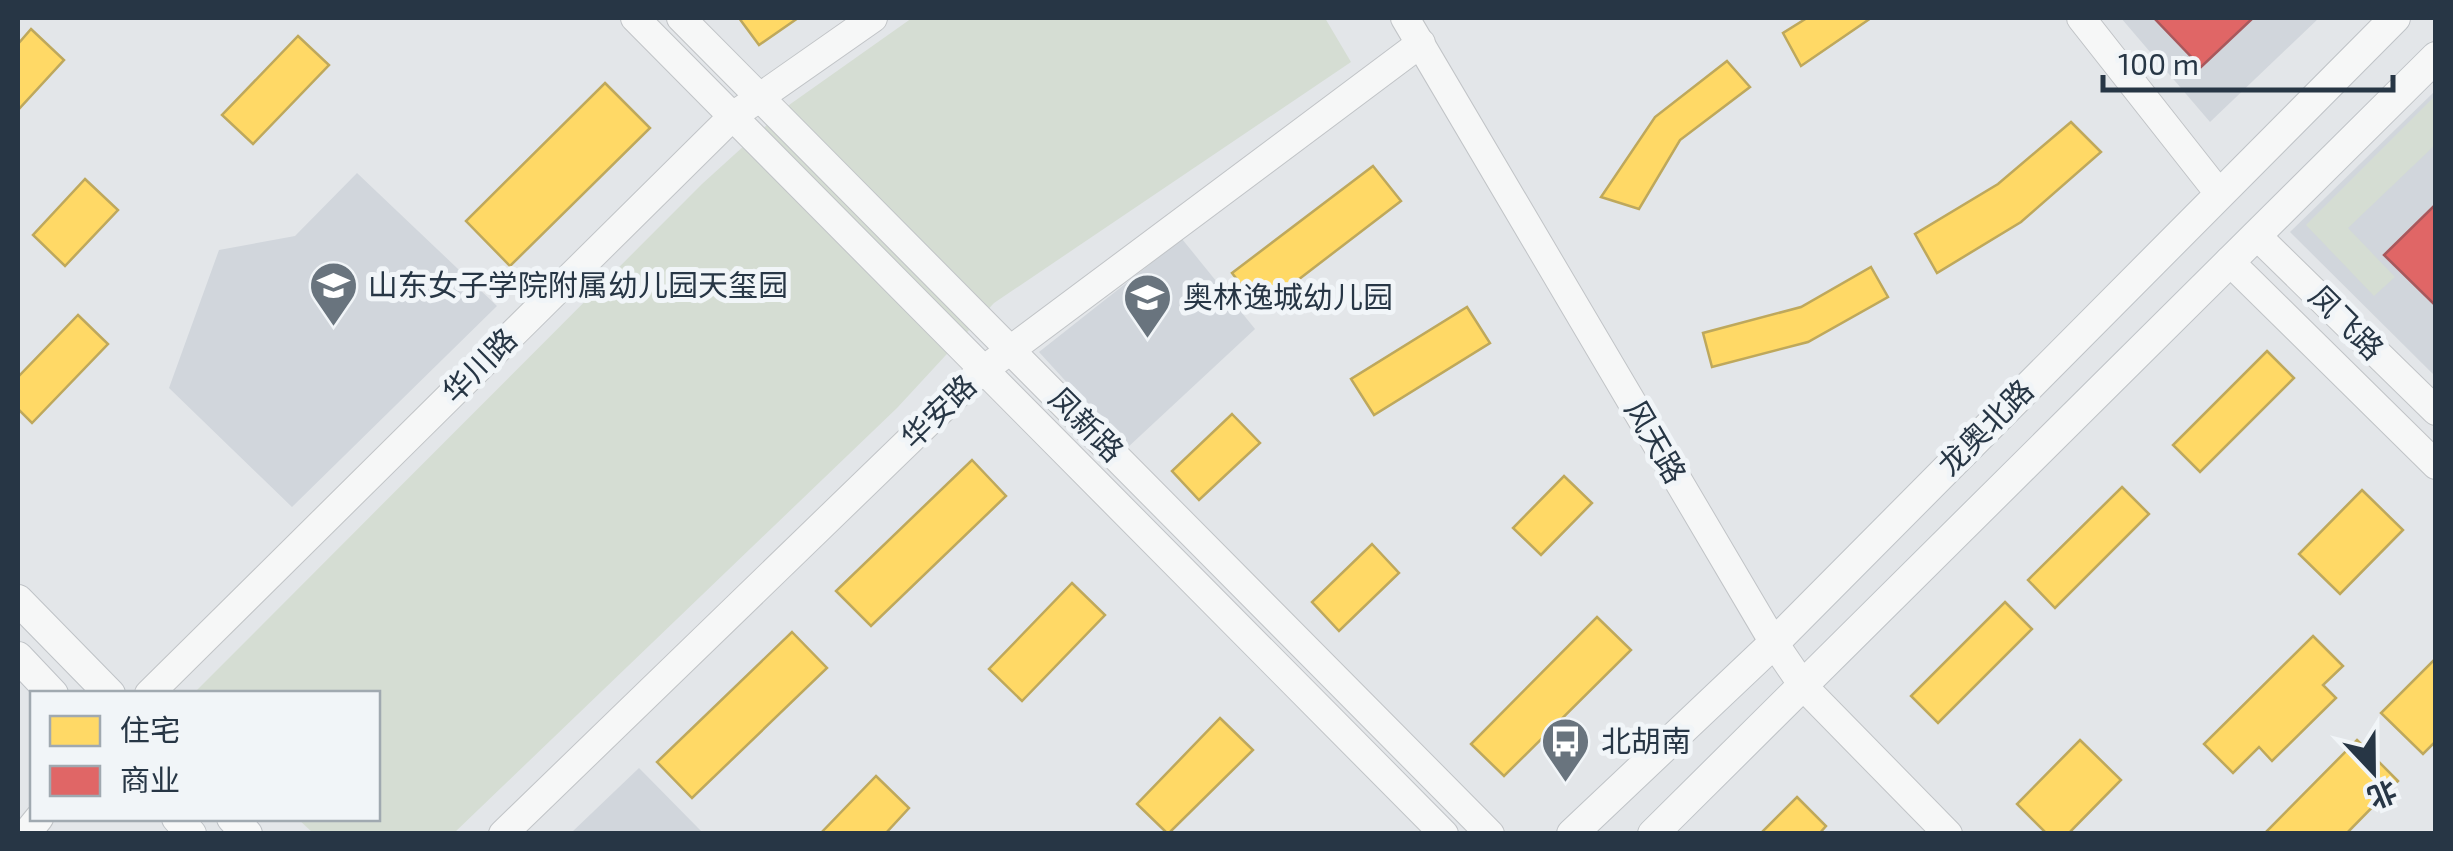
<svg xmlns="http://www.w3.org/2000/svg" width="2453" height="851" font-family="'Exo 2','Noto Sans SC',sans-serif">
	<rect width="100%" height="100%" fill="#e3e6e9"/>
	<g fill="#d1d6dc">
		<polygon points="2121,18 2319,18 2210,122"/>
		<polygon points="2435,91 2435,376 2290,232"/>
		<polygon points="357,173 497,306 292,507 169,388 219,250 295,236"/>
		<polygon points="1182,239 1255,329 1127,448 1039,352"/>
		<polygon points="639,768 703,833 571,833"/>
	</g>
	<g fill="#d5ddd3">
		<polygon points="912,18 1325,18 1351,62 994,303 897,408 454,833 313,833 298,819 378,818 378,694 193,694 702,184 789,105"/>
		<polygon points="2435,96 2435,145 2348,228 2395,277 2374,296 2306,225"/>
	</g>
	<g fill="#ffd966" stroke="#bea85c" stroke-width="2.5">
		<polygon points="739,18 798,18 759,45"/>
		<polygon points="1807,18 1871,18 1801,66 1783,33"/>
		<polygon points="31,29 64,60 18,110 18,44"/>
		<polygon points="298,36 329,65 253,144 222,115"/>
		<polygon points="1727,61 1750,87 1680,140 1639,209 1601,197 1655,117"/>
		<polygon points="605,83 650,128 510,266 466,221"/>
		<polygon points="2071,122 2101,152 2021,222 1937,273 1915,234 1998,184"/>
		<polygon points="1373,166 1401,201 1260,309 1232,273"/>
		<polygon points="85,179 118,210 65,266 33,235"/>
		<polygon points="1871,267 1888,297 1808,342 1712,367 1703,333 1801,307"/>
		<polygon points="1467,307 1490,343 1374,415 1351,379"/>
		<polygon points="78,315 108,344 32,423 18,409 18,377"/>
		<polygon points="2267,351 2294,378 2200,472 2173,445"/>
		<polygon points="1232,414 1260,443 1199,500 1172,471"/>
		<polygon points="972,460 1006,496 871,626 836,591"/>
		<polygon points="1564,476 1592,503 1541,555 1513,528"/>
		<polygon points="2122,487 2149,514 2055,608 2028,580"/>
		<polygon points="2362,490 2403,530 2340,594 2299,554"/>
		<polygon points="1372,544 1399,573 1339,631 1312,602"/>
		<polygon points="1072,583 1105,615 1022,701 989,669"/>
		<polygon points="2005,602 2032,629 1938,723 1911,696"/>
		<polygon points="1597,617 1631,650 1504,776 1471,744"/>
		<polygon points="792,632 827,668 692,798 657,762"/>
		<polygon points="2313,636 2343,666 2323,685 2336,698 2272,761 2259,747 2233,773 2204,744"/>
		<polygon points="2436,658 2436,741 2423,754 2381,713"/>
		<polygon points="1220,718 1253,750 1168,834 1137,804"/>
		<polygon points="2080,740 2121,780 2068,834 2047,834 2017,804"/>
		<polygon points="2357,740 2398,781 2346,834 2264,834"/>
		<polygon points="876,776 909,808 885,834 820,834"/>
		<polygon points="1797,797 1826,826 1819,834 1760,834"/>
	</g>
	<g fill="#e06666" stroke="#a8585c" stroke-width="2.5">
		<polygon points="2154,18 2253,18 2201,67"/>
		<polygon points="2436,204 2436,306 2384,255"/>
	</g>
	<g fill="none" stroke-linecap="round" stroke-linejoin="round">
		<defs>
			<g id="secondary">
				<polyline points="635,18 1444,834"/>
				<polyline points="681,18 1490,834"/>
				<polyline points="1405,18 1774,643 1804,687 1948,834"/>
				<polyline points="2081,18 2218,192"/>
				<polyline points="2256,235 2436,411"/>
				<polyline points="2229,261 2436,465"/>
				<polyline points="149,694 733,116 873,18"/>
				<polyline points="26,834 39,818"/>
				<polyline points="503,834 977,375 1421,43"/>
			</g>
			<g id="primary">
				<polyline points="18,600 110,694"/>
				<polyline points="18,657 53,694"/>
				<polyline points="177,818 191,834"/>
				<polyline points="232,818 247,834"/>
				<polyline points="1572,834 1774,643 2395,18"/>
				<polyline points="1653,834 2436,57"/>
			</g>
		</defs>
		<use href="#secondary" stroke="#c1c4c7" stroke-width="30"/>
		<use href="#primary" stroke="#bfc3c7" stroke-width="32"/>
		<use href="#secondary" stroke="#f6f7f7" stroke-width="28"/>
		<use href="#primary" stroke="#f6f7f7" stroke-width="30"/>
	</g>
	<defs>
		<symbol id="school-pin" viewBox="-11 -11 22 30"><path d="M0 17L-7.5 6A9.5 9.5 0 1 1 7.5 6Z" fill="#69747e" stroke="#f1f5f8"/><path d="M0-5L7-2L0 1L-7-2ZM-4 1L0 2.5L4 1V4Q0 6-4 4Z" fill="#fff"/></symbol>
		<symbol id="bus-pin" viewBox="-11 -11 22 30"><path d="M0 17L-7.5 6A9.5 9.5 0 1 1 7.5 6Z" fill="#69747e" stroke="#f1f5f8"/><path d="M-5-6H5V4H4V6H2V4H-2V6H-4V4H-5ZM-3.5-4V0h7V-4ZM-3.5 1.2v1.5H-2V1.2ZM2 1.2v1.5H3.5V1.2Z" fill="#fff"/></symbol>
	</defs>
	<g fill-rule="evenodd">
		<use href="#school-pin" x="306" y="258" width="55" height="75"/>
		<use href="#school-pin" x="1120" y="270" width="55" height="75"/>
		<use href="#bus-pin" x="1538" y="714" width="55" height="75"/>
	</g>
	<g text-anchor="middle" stroke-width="10" stroke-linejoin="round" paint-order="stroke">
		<g font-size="30" fill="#273645" stroke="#f1f5f8" text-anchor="start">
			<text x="368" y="296">山东女子学院附属幼儿园天玺园</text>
			<text x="1183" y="308">奥林逸城幼儿园</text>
			<text x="1601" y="752">北胡南</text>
		</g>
		<g font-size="30" fill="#273645" stroke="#f1f5f8">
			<text transform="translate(2346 323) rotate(45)" y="10">凤飞路</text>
			<text transform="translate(480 366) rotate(-45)" y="10">华川路</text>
			<text transform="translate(939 412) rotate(-44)" y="10">华安路</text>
			<text transform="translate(1086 425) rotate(45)" y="10">凤新路</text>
			<text transform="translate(1986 428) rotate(-45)" y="10">龙奥北路</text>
			<text transform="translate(1655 442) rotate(60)" y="10">风天路</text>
		</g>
	</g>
	<rect width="2453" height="851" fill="none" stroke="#273645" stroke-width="40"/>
	<rect x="30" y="691" width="350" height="130" fill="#f1f5f8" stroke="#a0a9b0" stroke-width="2.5"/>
	<rect x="50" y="716" width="50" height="30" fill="#ffd966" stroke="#a0a9b0" stroke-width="2.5"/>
	<text x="120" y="741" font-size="30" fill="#273645">住宅</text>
	<rect x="50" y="766" width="50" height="30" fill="#e06666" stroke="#a0a9b0" stroke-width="2.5"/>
	<text x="120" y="791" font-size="30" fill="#273645">商业</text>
	<g transform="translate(2373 771) rotate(158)" stroke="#f1f5f8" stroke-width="8" paint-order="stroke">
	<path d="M0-8L18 38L0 25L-18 38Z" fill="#273645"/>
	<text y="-15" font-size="28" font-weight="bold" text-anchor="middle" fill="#273645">北</text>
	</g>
	<path d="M2103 75v15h290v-15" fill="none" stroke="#273645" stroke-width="5"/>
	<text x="2118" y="75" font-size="30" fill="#273645" stroke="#f1f5f8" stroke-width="8" paint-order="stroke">100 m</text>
</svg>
